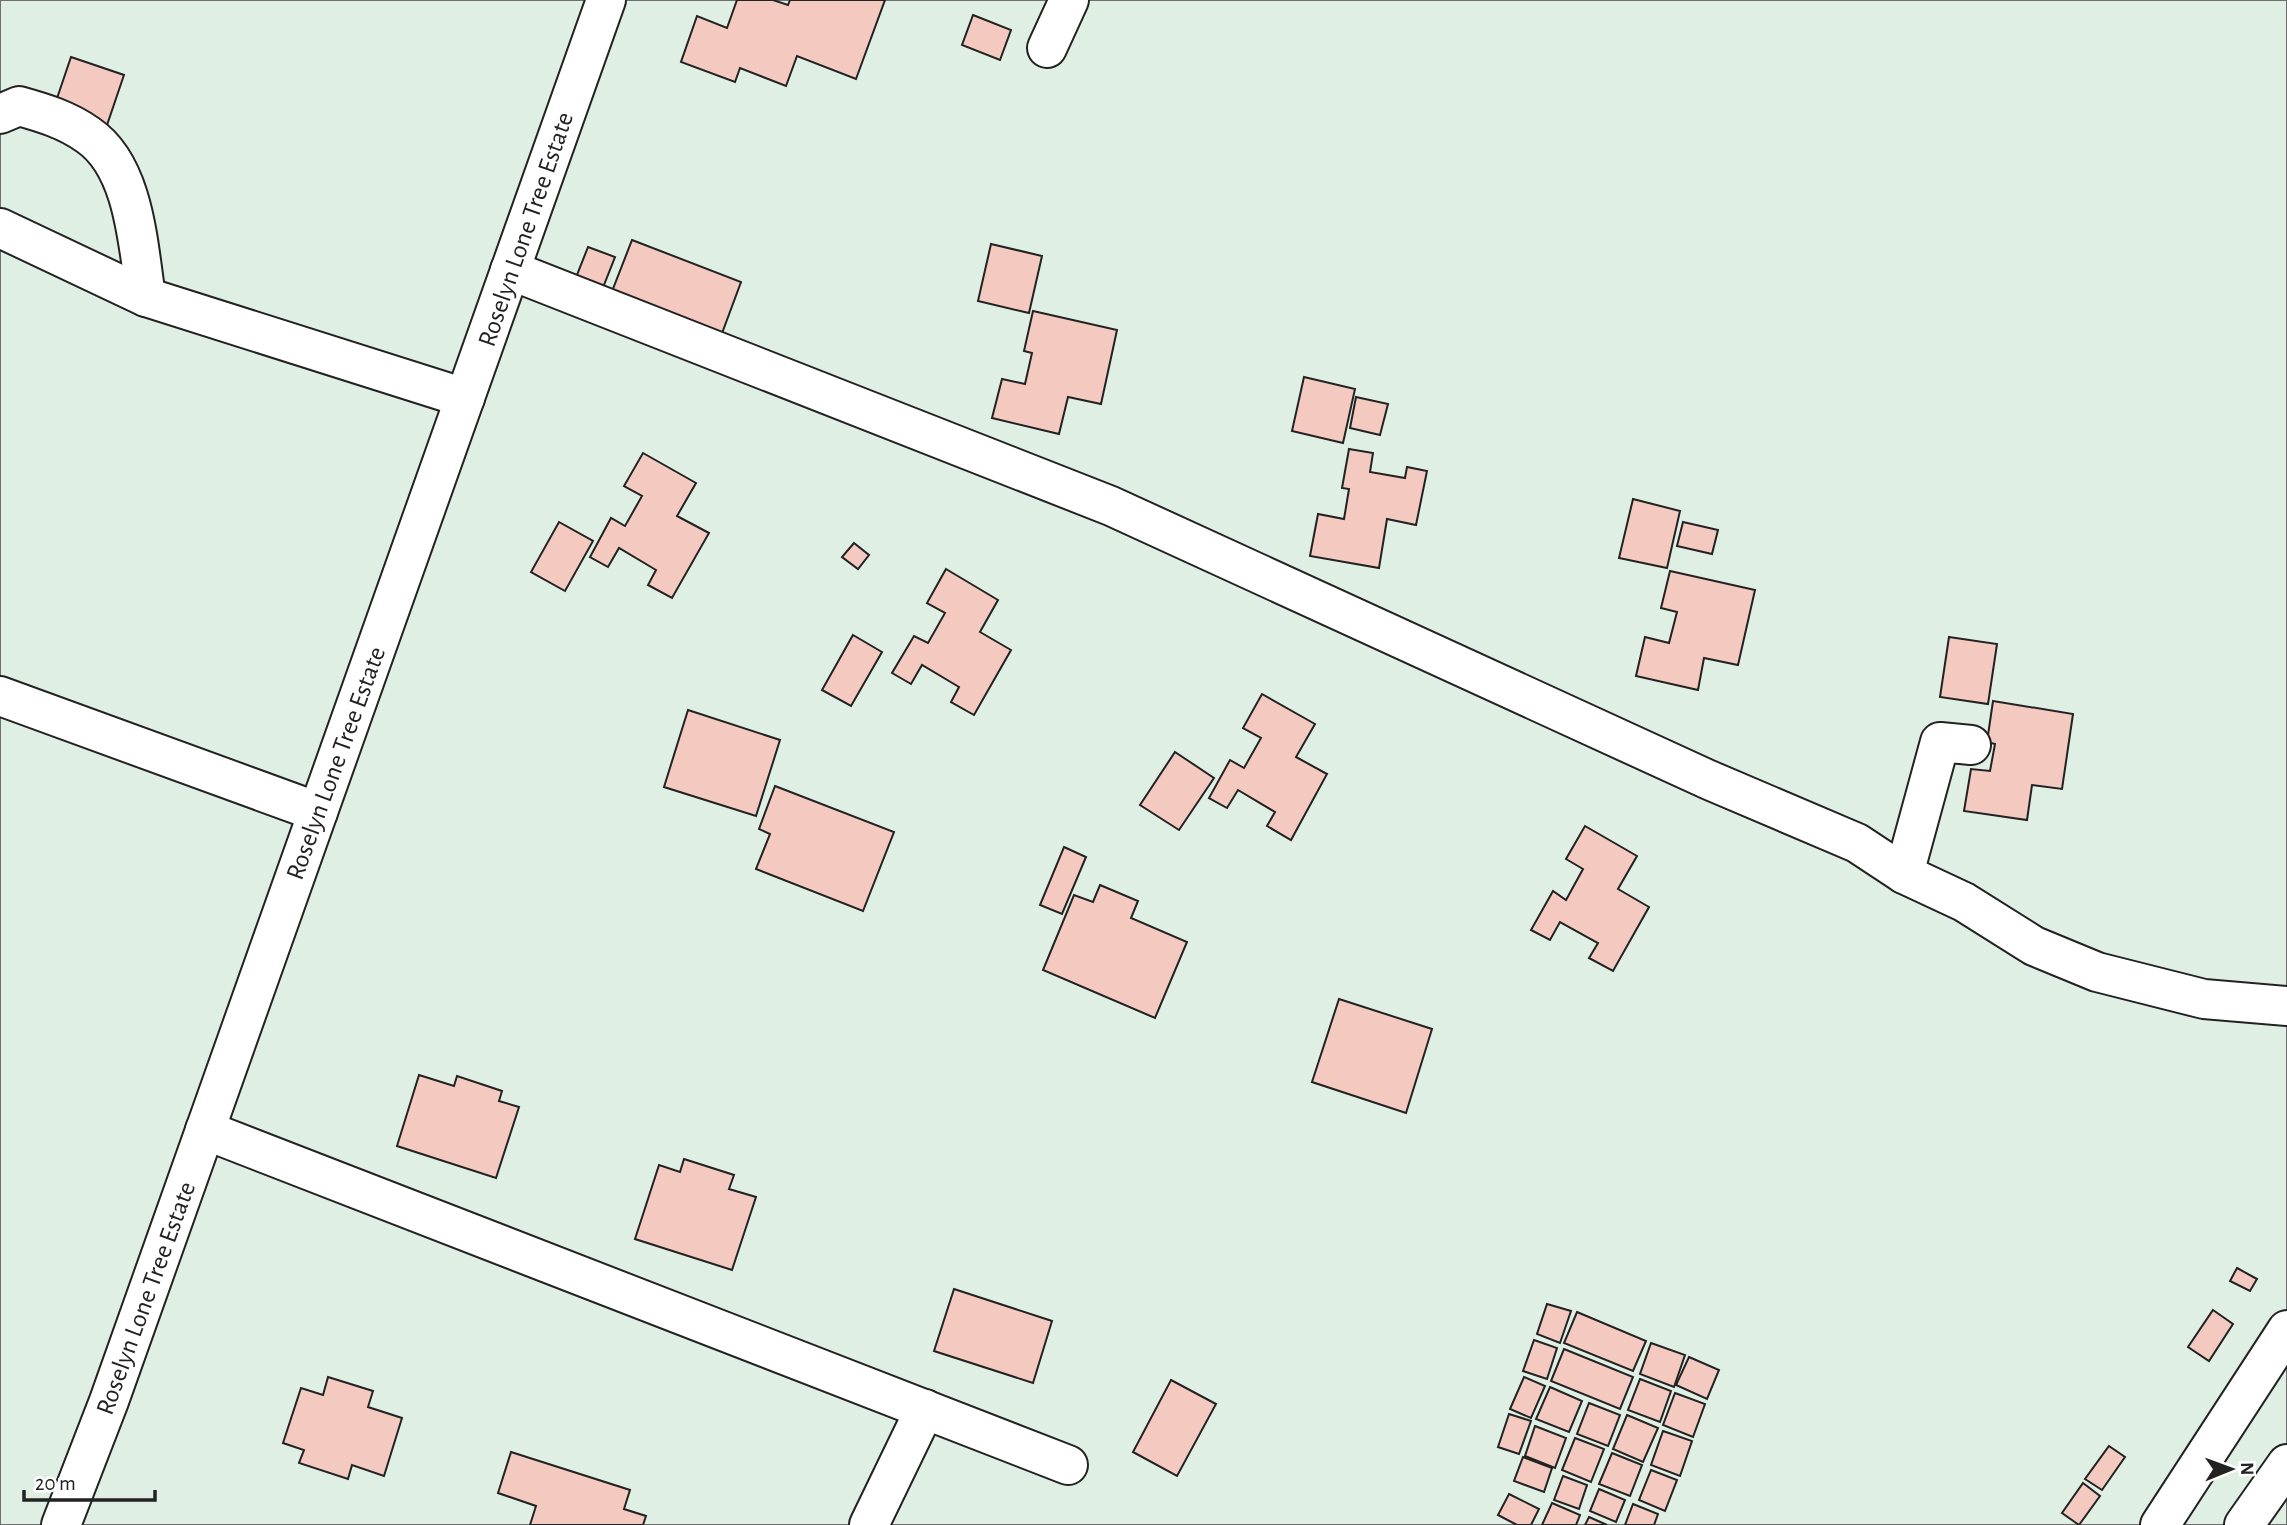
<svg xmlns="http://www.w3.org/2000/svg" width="2287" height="1525" font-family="'Alegreya Sans',sans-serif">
	<rect width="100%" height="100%" fill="#fff"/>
	<rect fill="#e0efe3" stroke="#6f6f6f" stroke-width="2" x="0" y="0" width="2287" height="1525"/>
	<g fill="#f3c9c0" stroke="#222" stroke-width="2">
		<polygon points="737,0 773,0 788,5 790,0 885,0 856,79 797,56 786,86 740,68 735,82 681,62 697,16 727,28"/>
		<polygon points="973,15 1011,30 1000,60 962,45"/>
		<polygon points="71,57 124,75 106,128 53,110"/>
		<polygon points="632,240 741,282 721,336 611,294"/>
		<polygon points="991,244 1042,256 1029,313 978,301"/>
		<polygon points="588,247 615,257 602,290 575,280"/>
		<polygon points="1033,311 1117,330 1101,404 1068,397 1059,434 992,418 1002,379 1025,384 1032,353 1024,351"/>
		<polygon points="1304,377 1355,389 1343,443 1292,431"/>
		<polygon points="1356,397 1388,404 1380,435 1350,428"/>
		<polygon points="1349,449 1373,453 1370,472 1405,478 1407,467 1427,471 1416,525 1387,519 1379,568 1310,556 1318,514 1344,519 1349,489 1342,488"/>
		<polygon points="643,453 696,483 677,516 709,533 672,598 648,585 656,570 619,548 608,567 590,557 611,518 625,526 642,496 624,486"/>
		<polygon points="1633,499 1680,511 1667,568 1619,558"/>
		<polygon points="559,522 593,541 565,591 531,572"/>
		<polygon points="1683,522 1718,530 1712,554 1677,546"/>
		<polygon points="854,543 869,555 858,569 842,557"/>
		<polygon points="946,569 998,600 980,632 1011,650 974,715 951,702 959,687 922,665 911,684 892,673 914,636 928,643 945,613 927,603"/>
		<polygon points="1670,571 1755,590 1738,665 1704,658 1698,690 1636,676 1645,637 1669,643 1677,612 1661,608"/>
		<polygon points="853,635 882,652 851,706 822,690"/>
		<polygon points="1949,637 1997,644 1988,704 1940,697"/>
		<polygon points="1262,694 1315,724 1296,757 1327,774 1291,840 1267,826 1275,812 1238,790 1227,808 1209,798 1230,760 1244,768 1261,738 1243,728"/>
		<polygon points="1993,701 2073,714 2062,789 2032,785 2027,820 1964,811 1971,769 1990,771 1995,744 1987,742"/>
		<polygon points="688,710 780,740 756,816 664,787"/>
		<polygon points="1175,752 1214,778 1179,830 1140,805"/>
		<polygon points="775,786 894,832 863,911 756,869 770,834 759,829"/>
		<polygon points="1585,826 1637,856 1618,889 1649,907 1613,971 1589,958 1598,943 1560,922 1550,940 1531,930 1553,891 1566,900 1583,869 1566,859"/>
		<polygon points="1064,847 1086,857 1062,914 1040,905"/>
		<polygon points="1100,885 1138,901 1131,918 1187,942 1155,1018 1043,970 1074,895 1093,902"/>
		<polygon points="1339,999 1432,1029 1406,1113 1312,1082"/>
		<polygon points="419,1075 454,1086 457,1076 502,1091 499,1101 519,1107 496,1178 397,1146"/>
		<polygon points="684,1159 734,1175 729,1189 756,1197 732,1270 635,1239 659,1165 680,1172"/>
		<polygon points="2237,1268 2257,1279 2250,1291 2230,1281"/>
		<polygon points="954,1289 1052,1321 1033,1383 934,1351"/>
		<polygon points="1547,1304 1571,1311 1560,1343 1537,1334"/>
		<polygon points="2213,1310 2233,1324 2209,1361 2188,1347"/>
		<polygon points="1577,1312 1646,1341 1633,1371 1564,1343"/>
		<polygon points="1534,1340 1557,1348 1547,1379 1523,1371"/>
		<polygon points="1651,1343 1685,1355 1674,1387 1640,1374"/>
		<polygon points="1564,1349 1633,1377 1620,1409 1551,1381"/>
		<polygon points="1689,1357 1719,1370 1707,1399 1676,1385"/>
		<polygon points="328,1377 373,1391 368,1407 402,1418 384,1476 352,1465 348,1479 299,1463 304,1450 283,1443 301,1388 323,1395"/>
		<polygon points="1524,1377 1545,1386 1531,1418 1510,1409"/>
		<polygon points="1640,1379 1671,1391 1660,1422 1628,1410"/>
		<polygon points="1171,1380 1216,1404 1177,1476 1133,1452"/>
		<polygon points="1550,1387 1582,1401 1569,1432 1536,1419"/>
		<polygon points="1675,1393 1705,1404 1693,1437 1663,1425"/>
		<polygon points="1589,1403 1620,1415 1608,1446 1577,1434"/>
		<polygon points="1509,1414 1531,1421 1519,1454 1498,1447"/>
		<polygon points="1627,1415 1658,1428 1643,1462 1613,1449"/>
		<polygon points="1535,1426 1566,1438 1555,1468 1525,1456"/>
		<polygon points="1663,1431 1692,1441 1680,1476 1651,1465"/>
		<polygon points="1575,1438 1604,1449 1591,1482 1562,1470"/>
		<polygon points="2109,1446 2125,1457 2102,1490 2085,1479"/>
		<polygon points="511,1452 630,1490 624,1509 646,1516 643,1525 530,1525 536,1506 498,1493"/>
		<polygon points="1612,1453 1642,1465 1630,1496 1599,1484"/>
		<polygon points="1523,1457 1552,1468 1544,1492 1514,1481"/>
		<polygon points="1651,1470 1677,1480 1665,1511 1639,1500"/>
		<polygon points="1563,1476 1587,1485 1579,1509 1554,1500"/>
		<polygon points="2083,1483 2100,1496 2079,1525 2062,1513"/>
		<polygon points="1599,1489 1625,1500 1616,1522 1590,1511"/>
		<polygon points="1509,1494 1539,1509 1531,1525 1517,1525 1498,1515"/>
		<polygon points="1552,1503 1580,1515 1576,1525 1542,1525"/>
		<polygon points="1633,1504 1658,1514 1654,1525 1625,1525"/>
		<polygon points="1589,1517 1607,1525 1585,1525"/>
	</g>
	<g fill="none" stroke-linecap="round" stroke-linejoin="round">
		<defs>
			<g id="minor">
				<polyline points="1047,48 1069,0"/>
				<path d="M0 114 19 106C44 113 67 120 88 135 135 167 138 246 146 297"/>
				<polyline points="0,228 146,297 465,398"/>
				<polyline points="510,270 1111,506 1709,780 1857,843 1904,874 1964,902 2034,946 2097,972 2204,999 2287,1006"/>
				<polyline points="0,696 318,812"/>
				<polyline points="1904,874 1940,742 1971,745"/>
				<polyline points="205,1130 1068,1465"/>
				<polyline points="61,1525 109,1401 606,0"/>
				<polyline points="869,1525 925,1409"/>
			</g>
			<g id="major">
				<polyline points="2160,1525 2287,1330"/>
				<polyline points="2244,1525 2287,1464"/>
			</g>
		</defs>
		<use href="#minor" stroke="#222" stroke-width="42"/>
		<use href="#major" stroke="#222" stroke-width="42"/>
		<use href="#minor" stroke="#fff" stroke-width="38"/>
		<use href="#major" stroke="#fff" stroke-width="38"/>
	</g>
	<g text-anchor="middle" stroke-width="5" stroke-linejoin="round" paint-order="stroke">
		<g font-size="26" fill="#222" stroke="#fff">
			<text transform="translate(525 229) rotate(-71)" y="9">Roselyn Lone Tree Estate</text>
			<text transform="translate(335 763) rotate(-70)" y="9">Roselyn Lone Tree Estate</text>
			<text transform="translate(145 1298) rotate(-70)" y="9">Roselyn Lone Tree Estate</text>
		</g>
	</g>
	<g transform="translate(2231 1469) rotate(89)" stroke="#ffffff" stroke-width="5" paint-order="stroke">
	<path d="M0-5L12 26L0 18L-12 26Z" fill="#222222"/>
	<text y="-10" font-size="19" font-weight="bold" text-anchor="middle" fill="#222222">N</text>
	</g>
	<path d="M24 1490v10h131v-10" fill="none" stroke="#222222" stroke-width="3.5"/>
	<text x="35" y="1490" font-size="21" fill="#222222" stroke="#ffffff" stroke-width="5" paint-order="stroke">20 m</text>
</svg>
